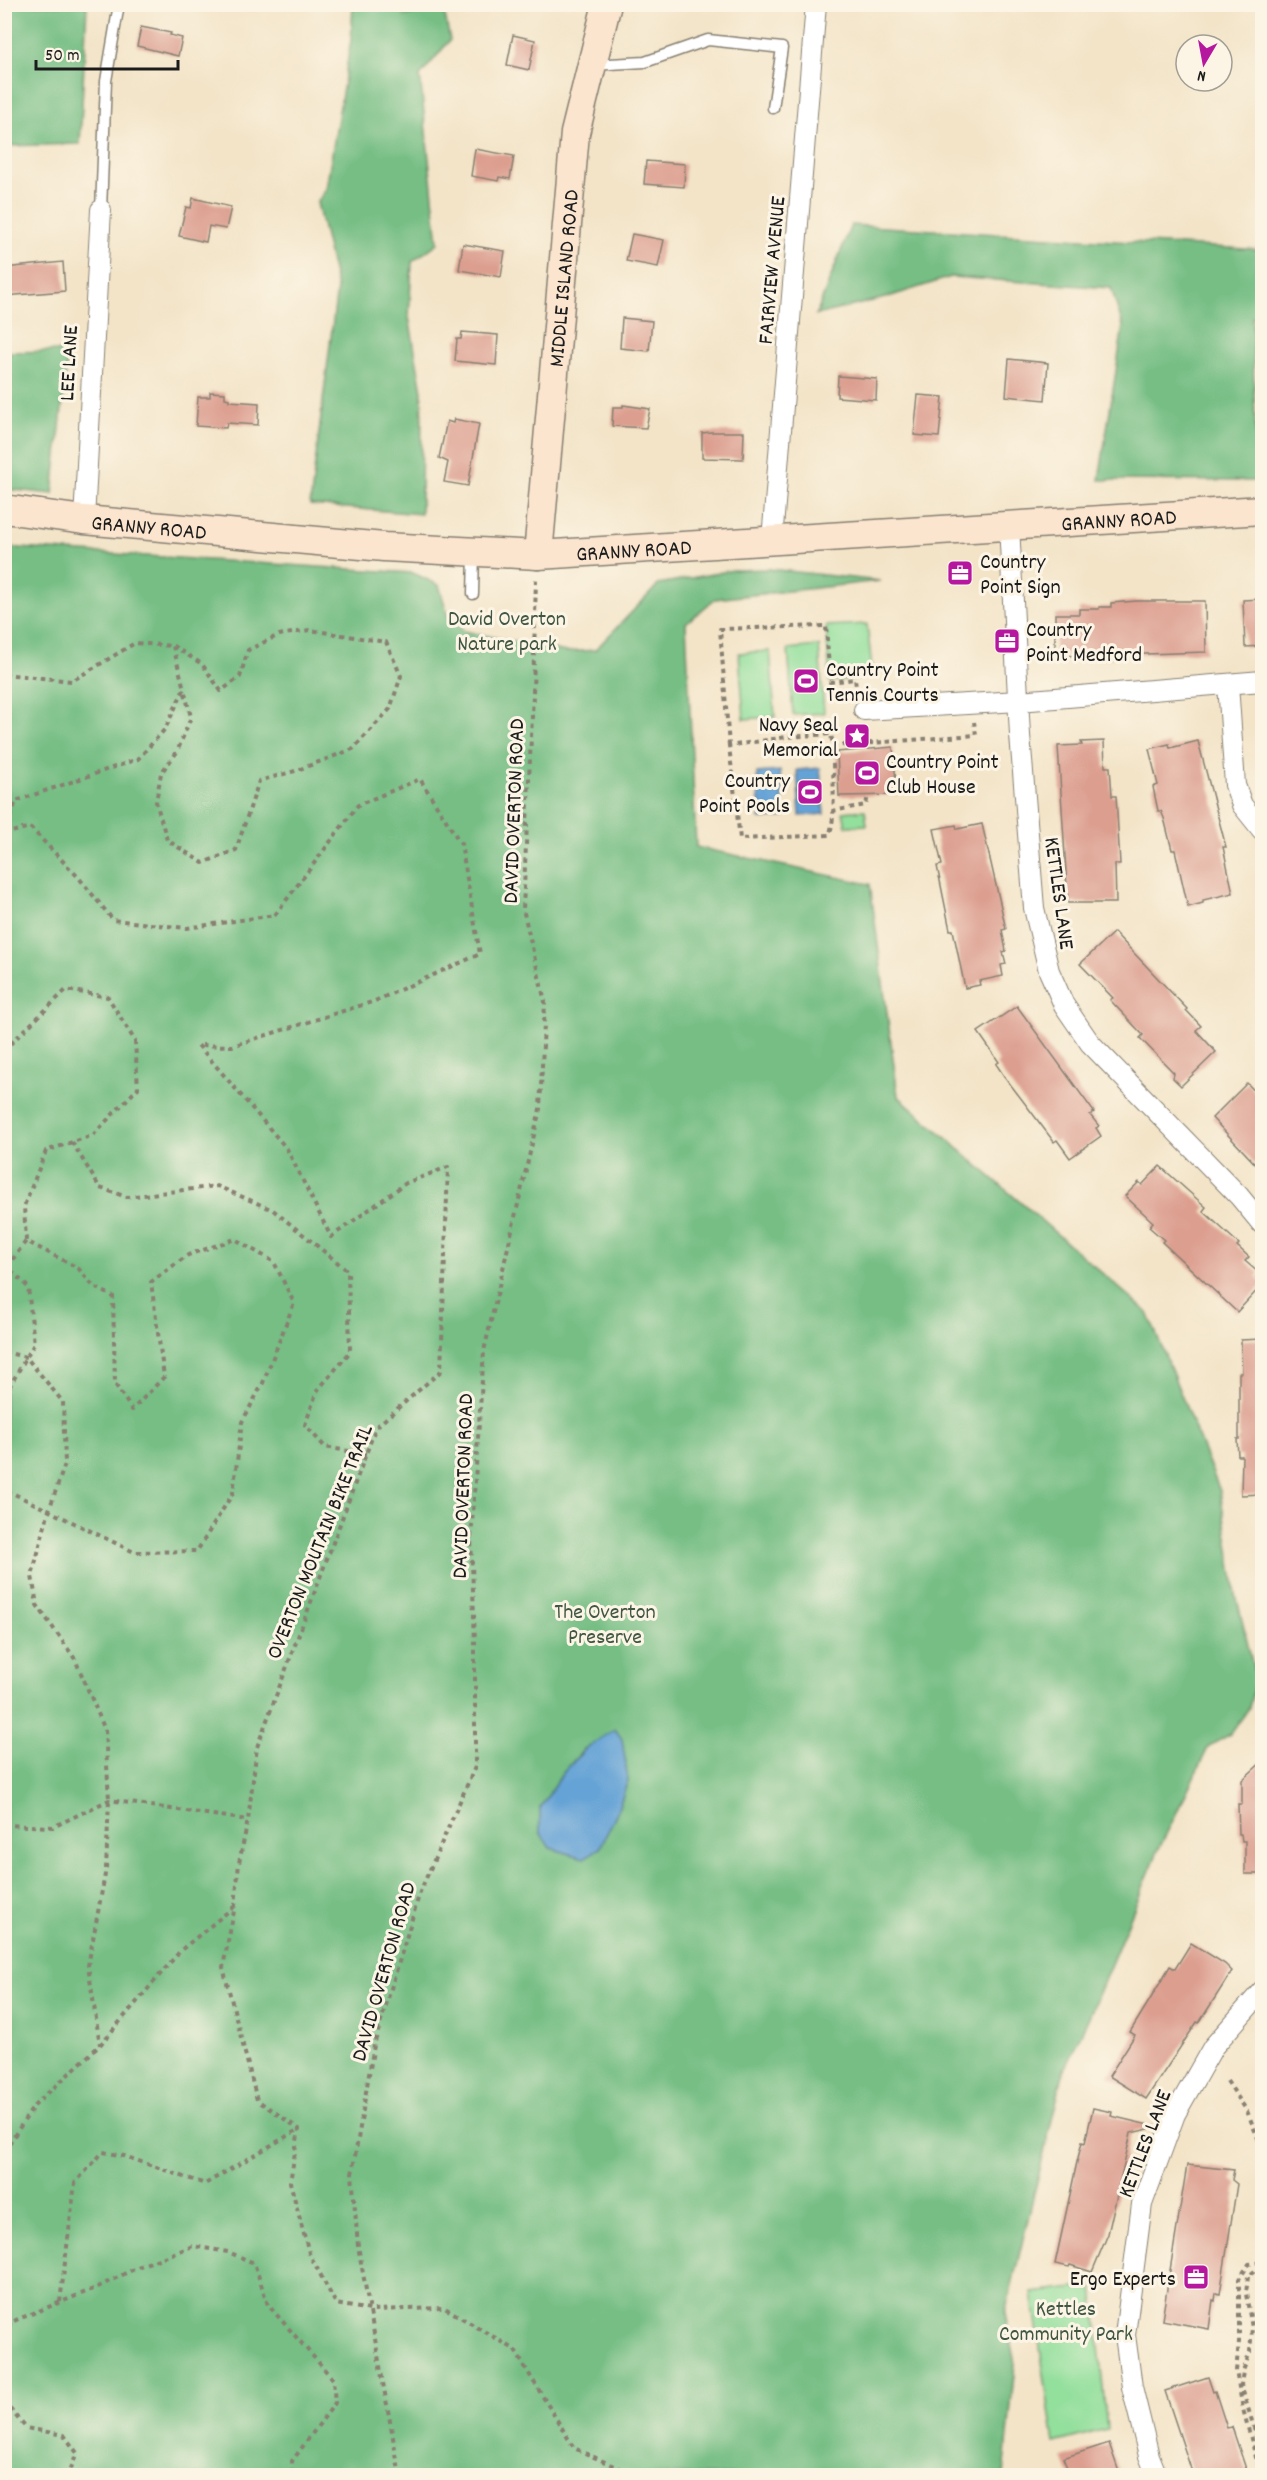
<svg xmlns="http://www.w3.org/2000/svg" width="1267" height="2480" font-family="Dekko,sans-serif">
	<rect width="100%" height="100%" fill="#fcf5e5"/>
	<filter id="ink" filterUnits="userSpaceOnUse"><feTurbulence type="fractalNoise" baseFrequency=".0167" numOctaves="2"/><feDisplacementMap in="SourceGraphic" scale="12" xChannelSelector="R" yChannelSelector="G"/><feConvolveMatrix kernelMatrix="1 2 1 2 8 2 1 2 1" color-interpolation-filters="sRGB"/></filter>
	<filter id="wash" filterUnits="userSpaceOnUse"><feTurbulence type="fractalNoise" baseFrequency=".008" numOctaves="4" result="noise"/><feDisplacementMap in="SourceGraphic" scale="24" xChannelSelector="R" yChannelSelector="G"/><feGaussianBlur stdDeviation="1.35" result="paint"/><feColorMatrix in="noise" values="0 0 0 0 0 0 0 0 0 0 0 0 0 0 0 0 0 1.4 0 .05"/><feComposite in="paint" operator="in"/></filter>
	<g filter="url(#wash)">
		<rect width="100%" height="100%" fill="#f3e4c8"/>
		<g fill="#93df9c" stroke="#587e5c" stroke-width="1.5">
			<polygon points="867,624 873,677 830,682 826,626"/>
			<polygon points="819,646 824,713 793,715 788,649"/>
			<polygon points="770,651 775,717 744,719 739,653"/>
			<polygon points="865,810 867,825 846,826 843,812"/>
			<polygon points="1093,2286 1107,2429 1054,2443 1032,2293"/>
		</g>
		<g fill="#76be84" stroke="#496d50" stroke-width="1.5" fill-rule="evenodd">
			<polygon points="4,5 87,5 80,144 5,146"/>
			<polygon points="353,5 401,5 404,16 443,5 450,40 420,76 438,243 412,262 409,317 422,391 421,514 310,505 337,288 317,203 326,189 351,40"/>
			<polygon points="851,225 1262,250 1262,317 1252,317 1257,481 1099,480 1123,326 1111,288 951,277 885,298 816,315"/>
			<polygon points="68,351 53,494 5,489 5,352"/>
			<path d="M4 547 413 573 439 585 449 620 464 631 566 652 595 650 659 584 733 570 769 569 880 581 715 599 686 623 696 847 870 884 898 1096 1148 1313 1220 1491 1236 1595 1256 1679 1249 1708 1231 1734 1209 1746 1158 1851 1089 2017 1064 2070 1005 2314 1015 2364 1004 2475H5ZM585 1748 628 1780 617 1812 600 1848 540 1808 563 1773Z"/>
		</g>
		<g fill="#65a3d6" stroke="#406079" stroke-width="1.5">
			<polygon points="820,768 824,814 800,816 797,770"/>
			<polygon points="780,771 784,817 760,819 757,773"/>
			<polygon points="615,1729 622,1739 628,1780 617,1812 600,1848 584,1858 550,1848 540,1832 540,1808 563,1773 586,1748"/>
		</g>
		<g id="blocks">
			<g fill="#dc9e8f">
				<polygon points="141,27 171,33 170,35 182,38 178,56 137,46"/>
				<polygon points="513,35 535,40 529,70 507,65"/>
				<polygon points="475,149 514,156 510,179 499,177 498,181 471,176"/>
				<polygon points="646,161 685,164 684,187 644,184"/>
				<polygon points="193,198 231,207 226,229 209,226 206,242 179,236 186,207 191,208"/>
				<polygon points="632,234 664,240 658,267 626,261"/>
				<polygon points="463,244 505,251 501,277 459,270"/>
				<polygon points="63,262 65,291 4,296 4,268"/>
				<polygon points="622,318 652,321 649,351 620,348"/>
				<polygon points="462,332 498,335 496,365 455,361 457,339 461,339"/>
				<polygon points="1009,359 1048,363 1045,400 1006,396"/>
				<polygon points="838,376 877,379 876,400 837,397"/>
				<polygon points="210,392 225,393 225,398 229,399 229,401 259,403 258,425 227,423 226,428 196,426 198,397 210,397"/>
				<polygon points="918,395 943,397 939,437 914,435"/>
				<polygon points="623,405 650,409 646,428 612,426 613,407 623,407"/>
				<polygon points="454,419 479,424 468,486 444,482 448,462 439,458 447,421 453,423"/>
				<polygon points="711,432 744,432 743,459 702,458 702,433"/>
				<polygon points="1263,599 1263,646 1245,647 1243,600"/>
				<polygon points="1137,601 1205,601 1206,652 1116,655 1117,658 1101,658 1101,655 1055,656 1055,614 1079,614 1079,609 1099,609 1099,607 1111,607 1111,603"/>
				<polygon points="1104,741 1105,767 1110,767 1112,796 1116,796 1120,864 1115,864 1116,903 1068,903 1058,746 1082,745 1081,742"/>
				<polygon points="1198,741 1226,847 1223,847 1233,893 1203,900 1203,903 1188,907 1175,850 1172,850 1164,818 1161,811 1158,811 1153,787 1158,785 1149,749 1169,744 1170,748"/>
				<polygon points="893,747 897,795 839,796 837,752"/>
				<polygon points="982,824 1006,929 1002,930 1006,951 1003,952 1006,964 1001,965 1003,976 979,981 980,985 965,988 953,930 950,930 937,866 942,865 934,829 956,825 957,829"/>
				<polygon points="1114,932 1187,1009 1186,1010 1201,1026 1196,1030 1216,1052 1181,1086 1173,1078 1174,1073 1140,1038 1143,1035 1110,1000 1113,998 1080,964"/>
				<polygon points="1017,1006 1094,1112 1090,1115 1099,1126 1096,1128 1101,1136 1070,1158 1057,1140 1054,1142 1004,1076 996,1064 999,1062 978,1032"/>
				<polygon points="1247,1083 1263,1100 1263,1172 1212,1118"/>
				<polygon points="1160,1166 1206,1207 1203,1211 1239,1244 1237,1246 1249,1257 1245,1261 1259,1273 1256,1277 1263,1284 1237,1312 1162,1242 1164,1240 1149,1227 1153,1222 1125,1196 1139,1182 1142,1185"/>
				<polygon points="1263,1339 1263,1494 1241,1495 1242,1456 1238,1456 1237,1439 1239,1439 1239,1373 1242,1373 1241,1340"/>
				<polygon points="1263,1761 1263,1874 1245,1874 1245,1841 1242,1841 1241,1834 1239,1834 1238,1804 1242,1804 1242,1780"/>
				<polygon points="1191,1943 1225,1964 1232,1971 1199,2023 1197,2022 1146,2099 1109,2076 1135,2035 1130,2032 1151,1998 1170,1966 1175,1969"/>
				<polygon points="1093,2108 1112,2112 1111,2116 1157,2127 1131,2133 1108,2234 1092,2272 1070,2265 1069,2267 1055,2264 1077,2162 1082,2142 1085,2143"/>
				<polygon points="1187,2165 1234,2170 1232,2180 1237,2184 1220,2294 1216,2293 1215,2301 1213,2300 1209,2329 1162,2320"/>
				<polygon points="1208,2377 1213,2392 1215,2391 1227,2428 1232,2427 1248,2475 1193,2475 1165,2391"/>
				<polygon points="1109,2443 1120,2475 1070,2475 1063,2458"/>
			</g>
		</g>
	</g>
	<g filter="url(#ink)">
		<use href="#blocks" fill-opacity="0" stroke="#888072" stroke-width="1.5"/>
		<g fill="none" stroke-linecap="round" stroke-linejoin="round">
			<defs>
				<g id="lane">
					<polyline points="592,65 645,62 708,40 782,48 773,108"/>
					<polyline points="101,210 106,81 119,4"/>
					<polyline points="473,594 474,552"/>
				</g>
				<g id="street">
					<polyline points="84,520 101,210"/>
					<polyline points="1009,525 1020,735 1034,908 1049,971 1064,1005 1090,1043 1239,1196 1262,1224"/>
					<polyline points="772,540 816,4"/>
					<polyline points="1228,684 1235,785 1242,805 1262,830"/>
					<polyline points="864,710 1019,701 1262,681"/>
					<polyline points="1157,2476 1149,2456 1132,2387 1125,2335 1142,2204 1175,2114 1213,2047 1262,1991"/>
				</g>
				<g id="secondary">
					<path id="s1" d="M4 509 84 520 384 547 538 555 1262 510"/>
					<path id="s2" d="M538 555 575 133 607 4"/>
				</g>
			</defs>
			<use href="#lane" stroke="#888072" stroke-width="13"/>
			<use href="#street" stroke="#888072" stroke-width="22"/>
			<use href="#secondary" stroke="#888072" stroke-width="31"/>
			<g stroke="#888072" stroke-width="4" stroke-dasharray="4.5 4.5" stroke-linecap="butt">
				<polyline points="173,646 202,664 221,691 240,677 248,650 279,635 310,630 386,642 401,676 390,709 353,749 295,771 259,781 236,850 203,863 167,840 156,802 161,773 177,752 191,717 184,689"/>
				<polyline points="4,674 72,681 135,643 173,646 184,689 165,729 138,759 16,801 5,834"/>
				<polyline points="861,727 863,744"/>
				<polyline points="729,746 720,629 826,626 830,682 855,679 857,694"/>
				<path d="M833 746C832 765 837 820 829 835L740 839 729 746 786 737 831 734 833 746 976 735 974 722"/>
				<polyline points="832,811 866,805 868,795"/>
				<polyline points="4,834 30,827 79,878 113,920 187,928 275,915 358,805 420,779 461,844 480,954 375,1001 232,1046 198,1045 287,1149 331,1237 406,1183 448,1167 441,1371 376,1427 257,1747 248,1820 239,1863 235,1906 223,1967 257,2100 299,2129 290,2182 309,2253 336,2304 370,2310 445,2308 514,2349 574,2448 636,2476"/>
				<polyline points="4,1050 66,990 108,997 135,1041 138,1088 93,1135 46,1151 24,1206 26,1241 78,1268 94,1287 113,1296 115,1384 132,1410 164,1377 151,1282 188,1255 235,1239 274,1262 294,1303 263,1383 242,1422 233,1493 197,1551 134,1552 4,1489"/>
				<polyline points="72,1142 100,1188 127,1197 217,1186 273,1210 348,1271 350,1352 317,1391 305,1425 325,1447 366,1454"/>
				<polyline points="7,1267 26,1241"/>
				<polyline points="4,1268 7,1267 28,1287 34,1344 4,1396"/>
				<polyline points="4,1352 26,1357 63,1402 65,1464 49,1510 32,1576 37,1605 75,1659 105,1730 109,1800 106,1869 88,1966 100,2045"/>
				<polyline points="4,1825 53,1827 109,1800 248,1820"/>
				<polyline points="1227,2081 1247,2111 1262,2148"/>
				<polyline points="4,2151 34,2106 100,2045 181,1950 235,1906"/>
				<polyline points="1262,2266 1248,2276 1246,2294 1252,2328 1250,2352 1243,2371 1241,2385 1262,2454"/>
				<polyline points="60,2302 75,2183 103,2152 124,2156 205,2184 299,2129"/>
				<polyline points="4,2335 11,2322 96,2288 140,2266 193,2246 228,2252 254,2263 268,2305 333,2379 335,2403 292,2461 292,2476"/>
				<polyline points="4,2402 26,2428 64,2435 77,2453 68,2476"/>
				<polyline points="400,2476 358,2246 352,2174 374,2045 420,1892 475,1767 475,1642 471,1538 484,1351 540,1109 545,1002 523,909 533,694 536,578"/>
				<polyline points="1261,2476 1243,2409 1236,2371 1239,2342 1239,2279 1249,2264 1262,2262"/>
			</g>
			<use href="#lane" stroke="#fff" stroke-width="10"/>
			<use href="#street" stroke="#fff" stroke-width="20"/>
			<use href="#secondary" stroke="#fbe5cf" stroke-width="28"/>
		</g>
	</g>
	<defs>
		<symbol id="office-square" viewBox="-11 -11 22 22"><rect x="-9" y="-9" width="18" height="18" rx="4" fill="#b5179e" stroke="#fcf5e5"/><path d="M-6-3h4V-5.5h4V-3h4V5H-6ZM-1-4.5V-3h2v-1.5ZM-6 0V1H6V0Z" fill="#fff"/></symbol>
		<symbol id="stadium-square" viewBox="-11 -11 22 22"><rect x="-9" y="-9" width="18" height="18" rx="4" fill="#b5179e" stroke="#fcf5e5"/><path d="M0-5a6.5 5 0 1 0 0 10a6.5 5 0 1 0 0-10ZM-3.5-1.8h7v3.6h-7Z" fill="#fff"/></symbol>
		<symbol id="sight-square" viewBox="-11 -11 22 22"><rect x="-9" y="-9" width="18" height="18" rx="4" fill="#b5179e" stroke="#fcf5e5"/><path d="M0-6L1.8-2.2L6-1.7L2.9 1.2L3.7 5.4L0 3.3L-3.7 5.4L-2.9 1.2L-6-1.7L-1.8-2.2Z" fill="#fff"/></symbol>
	</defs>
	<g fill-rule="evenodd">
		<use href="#office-square" x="945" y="558" width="30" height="30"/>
		<use href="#office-square" x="992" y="626" width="30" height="30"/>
		<use href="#stadium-square" x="791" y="666" width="30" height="30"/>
		<use href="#sight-square" x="842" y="721" width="30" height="30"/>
		<use href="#stadium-square" x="852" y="758" width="30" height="30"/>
		<use href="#stadium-square" x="795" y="777" width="30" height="30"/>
		<use href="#office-square" x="1181" y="2262" width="30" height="30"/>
	</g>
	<g text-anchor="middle" stroke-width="6" stroke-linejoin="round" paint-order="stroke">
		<g font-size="22" fill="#1c1c1c" stroke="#fcf5e5">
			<text transform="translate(770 270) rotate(-85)" y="8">FAIRVIEW AVENUE</text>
			<text dy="8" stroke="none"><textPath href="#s2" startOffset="278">MIDDLE ISLAND ROAD</textPath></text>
			<text transform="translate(67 363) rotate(-87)" y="8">LEE LANE</text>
			<text dy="8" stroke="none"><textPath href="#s1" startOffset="1118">GRANNY ROAD</textPath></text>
			<text dy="8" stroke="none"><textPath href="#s1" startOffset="146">GRANNY ROAD</textPath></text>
			<text dy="8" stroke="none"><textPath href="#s1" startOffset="632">GRANNY ROAD</textPath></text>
			<text transform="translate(512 811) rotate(-88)" y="8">DAVID OVERTON ROAD</text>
			<text transform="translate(1061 893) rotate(82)" y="8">KETTLES LANE</text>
			<text transform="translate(461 1486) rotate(-88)" y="8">DAVID OVERTON ROAD</text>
			<text transform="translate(318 1541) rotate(-68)" y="8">OVERTON MOUTAIN BIKE TRAIL</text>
			<text transform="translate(382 1971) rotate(-74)" y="8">DAVID OVERTON ROAD</text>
			<text transform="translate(1143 2143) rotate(-69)" y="8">KETTLES LANE</text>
		</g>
		<g font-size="22" fill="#1c1c1c" stroke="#fcf5e5" text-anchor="start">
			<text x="980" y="568">Country<tspan x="980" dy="25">Point Sign</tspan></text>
			<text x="1026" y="636">Country<tspan x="1026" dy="25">Point Medford</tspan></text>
			<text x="826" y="676">Country Point<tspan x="826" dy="25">Tennis Courts</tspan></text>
			<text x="838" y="731" text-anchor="end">Navy Seal<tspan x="838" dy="25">Memorial</tspan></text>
			<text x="886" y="768">Country Point<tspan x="886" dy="25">Club House</tspan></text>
			<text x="790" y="787" text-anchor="end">Country<tspan x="790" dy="25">Point Pools</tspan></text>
			<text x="1176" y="2285" text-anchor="end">Ergo Experts</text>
		</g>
		<g font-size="22" fill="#405642" stroke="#fcf5e5">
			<text x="507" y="625">David Overton<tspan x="507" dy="25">Nature park</tspan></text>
			<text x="605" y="1618">The Overton<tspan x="605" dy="25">Preserve</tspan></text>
			<text x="1066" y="2315">Kettles<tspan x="1066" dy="25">Community Park</tspan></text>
		</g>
	</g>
	<rect width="1267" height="2480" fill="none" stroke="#fcf5e5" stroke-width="24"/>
	<g transform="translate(1204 63) rotate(190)"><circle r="28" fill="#fcf5e5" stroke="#a29e95" stroke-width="1.5"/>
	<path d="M0-4.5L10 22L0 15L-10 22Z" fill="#b5179e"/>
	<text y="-9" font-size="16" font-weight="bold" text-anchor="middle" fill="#1c1c1c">N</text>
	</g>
	<path d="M36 60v9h142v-9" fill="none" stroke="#1c1c1c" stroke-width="3"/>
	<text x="45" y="60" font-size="18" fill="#1c1c1c" stroke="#fcf5e5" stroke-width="4.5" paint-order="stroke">50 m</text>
</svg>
